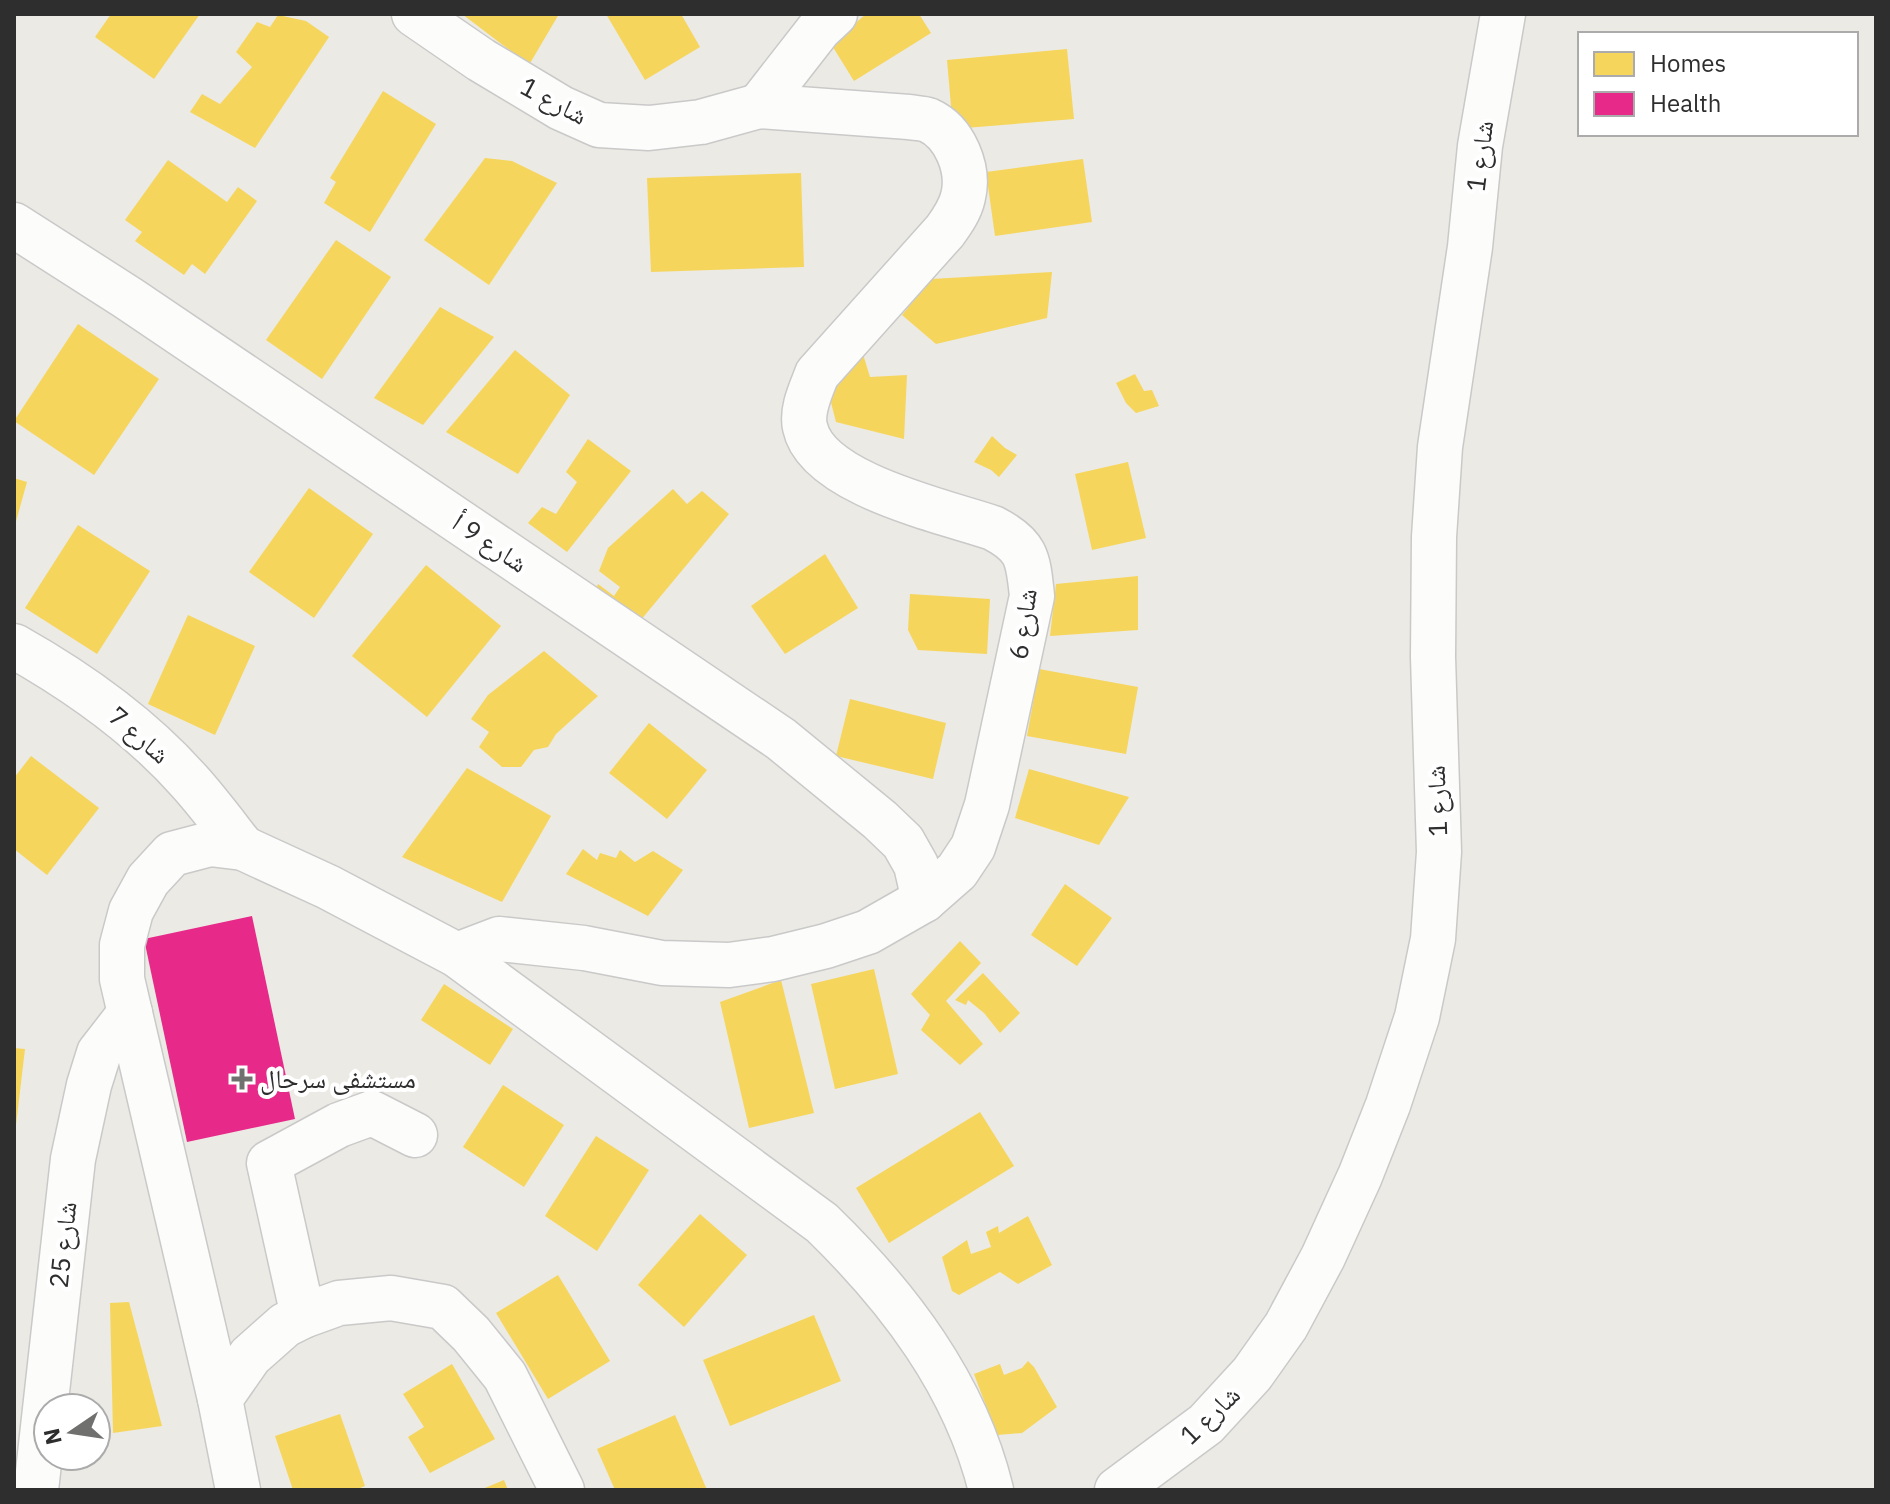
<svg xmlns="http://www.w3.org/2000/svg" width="1890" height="1504" font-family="'IBM Plex Sans','Noto Naskh Arabic',sans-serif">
	<rect width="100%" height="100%" fill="#eceae4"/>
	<g fill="#f6d55c">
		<polygon points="111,14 200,14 154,79 95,37"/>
		<polygon points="462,14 559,14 529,65"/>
		<polygon points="606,14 681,14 700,47 645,80"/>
		<polygon points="866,14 919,14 931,33 854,81 831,44"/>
		<polygon points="278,15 306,21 329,37 255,148 190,112 202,94 220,104 252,67 236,52 257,22 270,27"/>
		<polygon points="1067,49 1074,119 953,129 947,60"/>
		<polygon points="383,91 436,124 370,232 324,203 336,182 330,178"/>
		<polygon points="485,158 512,161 557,183 489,285 424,240"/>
		<polygon points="1083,159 1092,222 995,236 986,172"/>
		<polygon points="168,160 227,202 238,187 257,201 205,274 192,264 184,275 135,241 142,232 125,220"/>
		<polygon points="801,173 804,267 651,272 647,178"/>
		<polygon points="336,240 391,277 322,379 266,340"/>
		<polygon points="1052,272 1047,318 936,344 902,315 931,279"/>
		<polygon points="440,307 494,337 423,425 374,398"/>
		<polygon points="78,324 159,379 94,475 14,421"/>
		<polygon points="515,350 570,395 518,474 446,432"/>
		<polygon points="863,354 870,377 907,375 904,439 836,422 826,383"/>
		<polygon points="1135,374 1144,391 1152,390 1159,406 1136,413 1126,403 1116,383"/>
		<polygon points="992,436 1005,448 1017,455 999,477 991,470 974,462"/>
		<polygon points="588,439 631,471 567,552 528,523 542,507 556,514 577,482 566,472"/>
		<polygon points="1128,462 1146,538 1092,550 1075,474"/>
		<polygon points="14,478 27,482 15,525 14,525"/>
		<polygon points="309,488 373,534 314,618 249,572"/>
		<polygon points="673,489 687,504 702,491 729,514 635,627 593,596 598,584 614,596 620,587 599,571 608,548"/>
		<polygon points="78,525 150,571 97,654 25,608"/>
		<polygon points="825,554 858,608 785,654 751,606"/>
		<polygon points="426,565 501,626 427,717 352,656"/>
		<polygon points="1138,576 1138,630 1050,636 1056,584"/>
		<polygon points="910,594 990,599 987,654 918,650 908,630"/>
		<polygon points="188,615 255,646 215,735 148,704"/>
		<polygon points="544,651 598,696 556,734 548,747 534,750 521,767 502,767 479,747 489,732 471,719 488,695"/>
		<polygon points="1039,669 1138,687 1126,754 1027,736"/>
		<polygon points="850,699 946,723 933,779 836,756"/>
		<polygon points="649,723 707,770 667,819 609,773"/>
		<polygon points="31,756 99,808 47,875 14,849 14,778"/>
		<polygon points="467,768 551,816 502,902 402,857"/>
		<polygon points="1029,769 1129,797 1099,845 1015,818"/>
		<polygon points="583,849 597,860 600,853 616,858 620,850 635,862 653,851 683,870 648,916 566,874"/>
		<polygon points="1065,884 1112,918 1077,966 1031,935"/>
		<polygon points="960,941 981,963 946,1001 983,1044 960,1065 921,1030 930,1015 911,994"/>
		<polygon points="874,969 898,1074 835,1089 811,984"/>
		<polygon points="983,973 1020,1013 1000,1033 984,1013 968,1000 966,1005 955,1000"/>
		<polygon points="781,980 814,1113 749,1128 720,1002"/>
		<polygon points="444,984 513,1029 490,1065 421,1020"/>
		<polygon points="14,1048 25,1049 16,1125 14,1125"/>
		<polygon points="503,1085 564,1125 524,1187 463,1147"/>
		<polygon points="980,1112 1014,1166 889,1243 856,1188"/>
		<polygon points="596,1136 649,1170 597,1251 545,1216"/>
		<polygon points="700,1214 747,1255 684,1327 638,1285"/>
		<polygon points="1028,1216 1052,1265 1018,1284 1000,1272 959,1295 952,1291 942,1257 967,1240 971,1254 991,1247 986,1232 998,1226 999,1233"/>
		<polygon points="558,1275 610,1361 548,1399 496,1313"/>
		<polygon points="129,1302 162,1426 113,1433 110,1303"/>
		<polygon points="814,1315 841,1381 730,1426 703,1360"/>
		<polygon points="1028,1361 1034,1367 1057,1407 1022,1433 997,1435 974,1374 1000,1364 1004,1375 1022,1368"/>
		<polygon points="452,1364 495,1439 430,1473 408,1437 424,1427 403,1394"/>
		<polygon points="340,1414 365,1486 355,1490 293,1490 275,1436"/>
		<polygon points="675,1415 707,1490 615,1490 597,1449"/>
		<polygon points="504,1480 508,1490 480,1490"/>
	</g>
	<polygon fill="#e7298a" points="252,916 295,1119 187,1142 144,939"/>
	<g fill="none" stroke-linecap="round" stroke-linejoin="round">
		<defs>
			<g id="minor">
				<path d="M414 14 481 60 561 108 599 125 649 128 701 122 759 106 909 117C915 118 922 118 928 120 955 132 970 169 963 197 960 210 953 220 945 231L817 374C811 390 801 410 805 427 817 484 943 511 993 528 1028 546 1028 559 1032 596L987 805 973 847 957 871 924 900 868 932 826 946 773 959 729 965 662 963 584 948 499 939 457 955"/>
				<polyline points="759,106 819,29 835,14"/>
				<polyline points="14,225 128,298 781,739 880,820 903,842 916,865 924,900"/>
				<path d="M14 646C78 682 140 726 189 781 208 802 225 825 243 848"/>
				<polyline points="303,1316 269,1163 339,1125 372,1113 415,1135"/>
				<polyline points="220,1399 250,1356 285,1325 303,1316 339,1303 391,1298 443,1307 471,1334 505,1376 562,1490"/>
				<polyline points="36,1490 73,1159 89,1085 99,1053 130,1013"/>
				<path d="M238 1490 220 1399 122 979V945L131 911 148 880 172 854 210 844 243 848 328 887 457 955 822 1223C898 1297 965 1384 991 1490"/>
				<polyline points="1117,1490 1206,1424 1252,1374 1286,1326 1323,1257 1360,1176 1388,1105 1417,1017 1433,939 1439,852 1433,657 1434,537 1440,447 1470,247 1480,146 1503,14"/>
			</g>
		</defs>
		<use href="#minor" stroke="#cac9c9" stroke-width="47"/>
		<use href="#minor" stroke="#fcfcfb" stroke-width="44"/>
	</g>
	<path fill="#70706e" stroke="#fff" stroke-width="3" d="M238 1067h8v8h8v8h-8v8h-8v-8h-8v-8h8z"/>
	<g text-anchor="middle" stroke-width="8" stroke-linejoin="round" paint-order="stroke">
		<g font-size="26" fill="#2e2e2e" stroke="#fff">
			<text transform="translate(554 101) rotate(28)" y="9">شارع 1</text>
			<text transform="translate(1480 156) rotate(-83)" y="9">شارع 1</text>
			<text transform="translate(490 543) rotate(34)" y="9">شارع 9 أ</text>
			<text transform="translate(1023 624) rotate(-82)" y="9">شارع 6</text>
			<text transform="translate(139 735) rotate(41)" y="9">شارع 7</text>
			<text transform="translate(1437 801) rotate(-92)" y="9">شارع 1</text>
			<text transform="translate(63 1245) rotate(-84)" y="9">شارع 25</text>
			<text transform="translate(1210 1415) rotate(-44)" y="9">شارع 1</text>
		</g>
		<g font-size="26" fill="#2e2e2e" stroke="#fff" text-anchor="start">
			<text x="260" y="1088">مستشفى سرحال</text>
		</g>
	</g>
	<rect width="1890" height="1504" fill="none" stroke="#2e2e2e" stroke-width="32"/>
	<rect x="1578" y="32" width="280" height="104" fill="#ffffff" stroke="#ababab" stroke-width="2"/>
	<rect x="1594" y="52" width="40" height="24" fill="#f6d55c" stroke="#ababab" stroke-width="2"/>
	<text x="1650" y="72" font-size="24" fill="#2e2e2e">Homes</text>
	<rect x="1594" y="92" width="40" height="24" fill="#e7298a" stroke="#ababab" stroke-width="2"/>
	<text x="1650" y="112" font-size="24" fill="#2e2e2e">Health</text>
	<g transform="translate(72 1432) rotate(257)"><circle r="38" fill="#ffffff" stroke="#ababab" stroke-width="2"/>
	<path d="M0-6L14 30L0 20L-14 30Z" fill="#70706e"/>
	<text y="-12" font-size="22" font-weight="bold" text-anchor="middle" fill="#2e2e2e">N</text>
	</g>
</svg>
